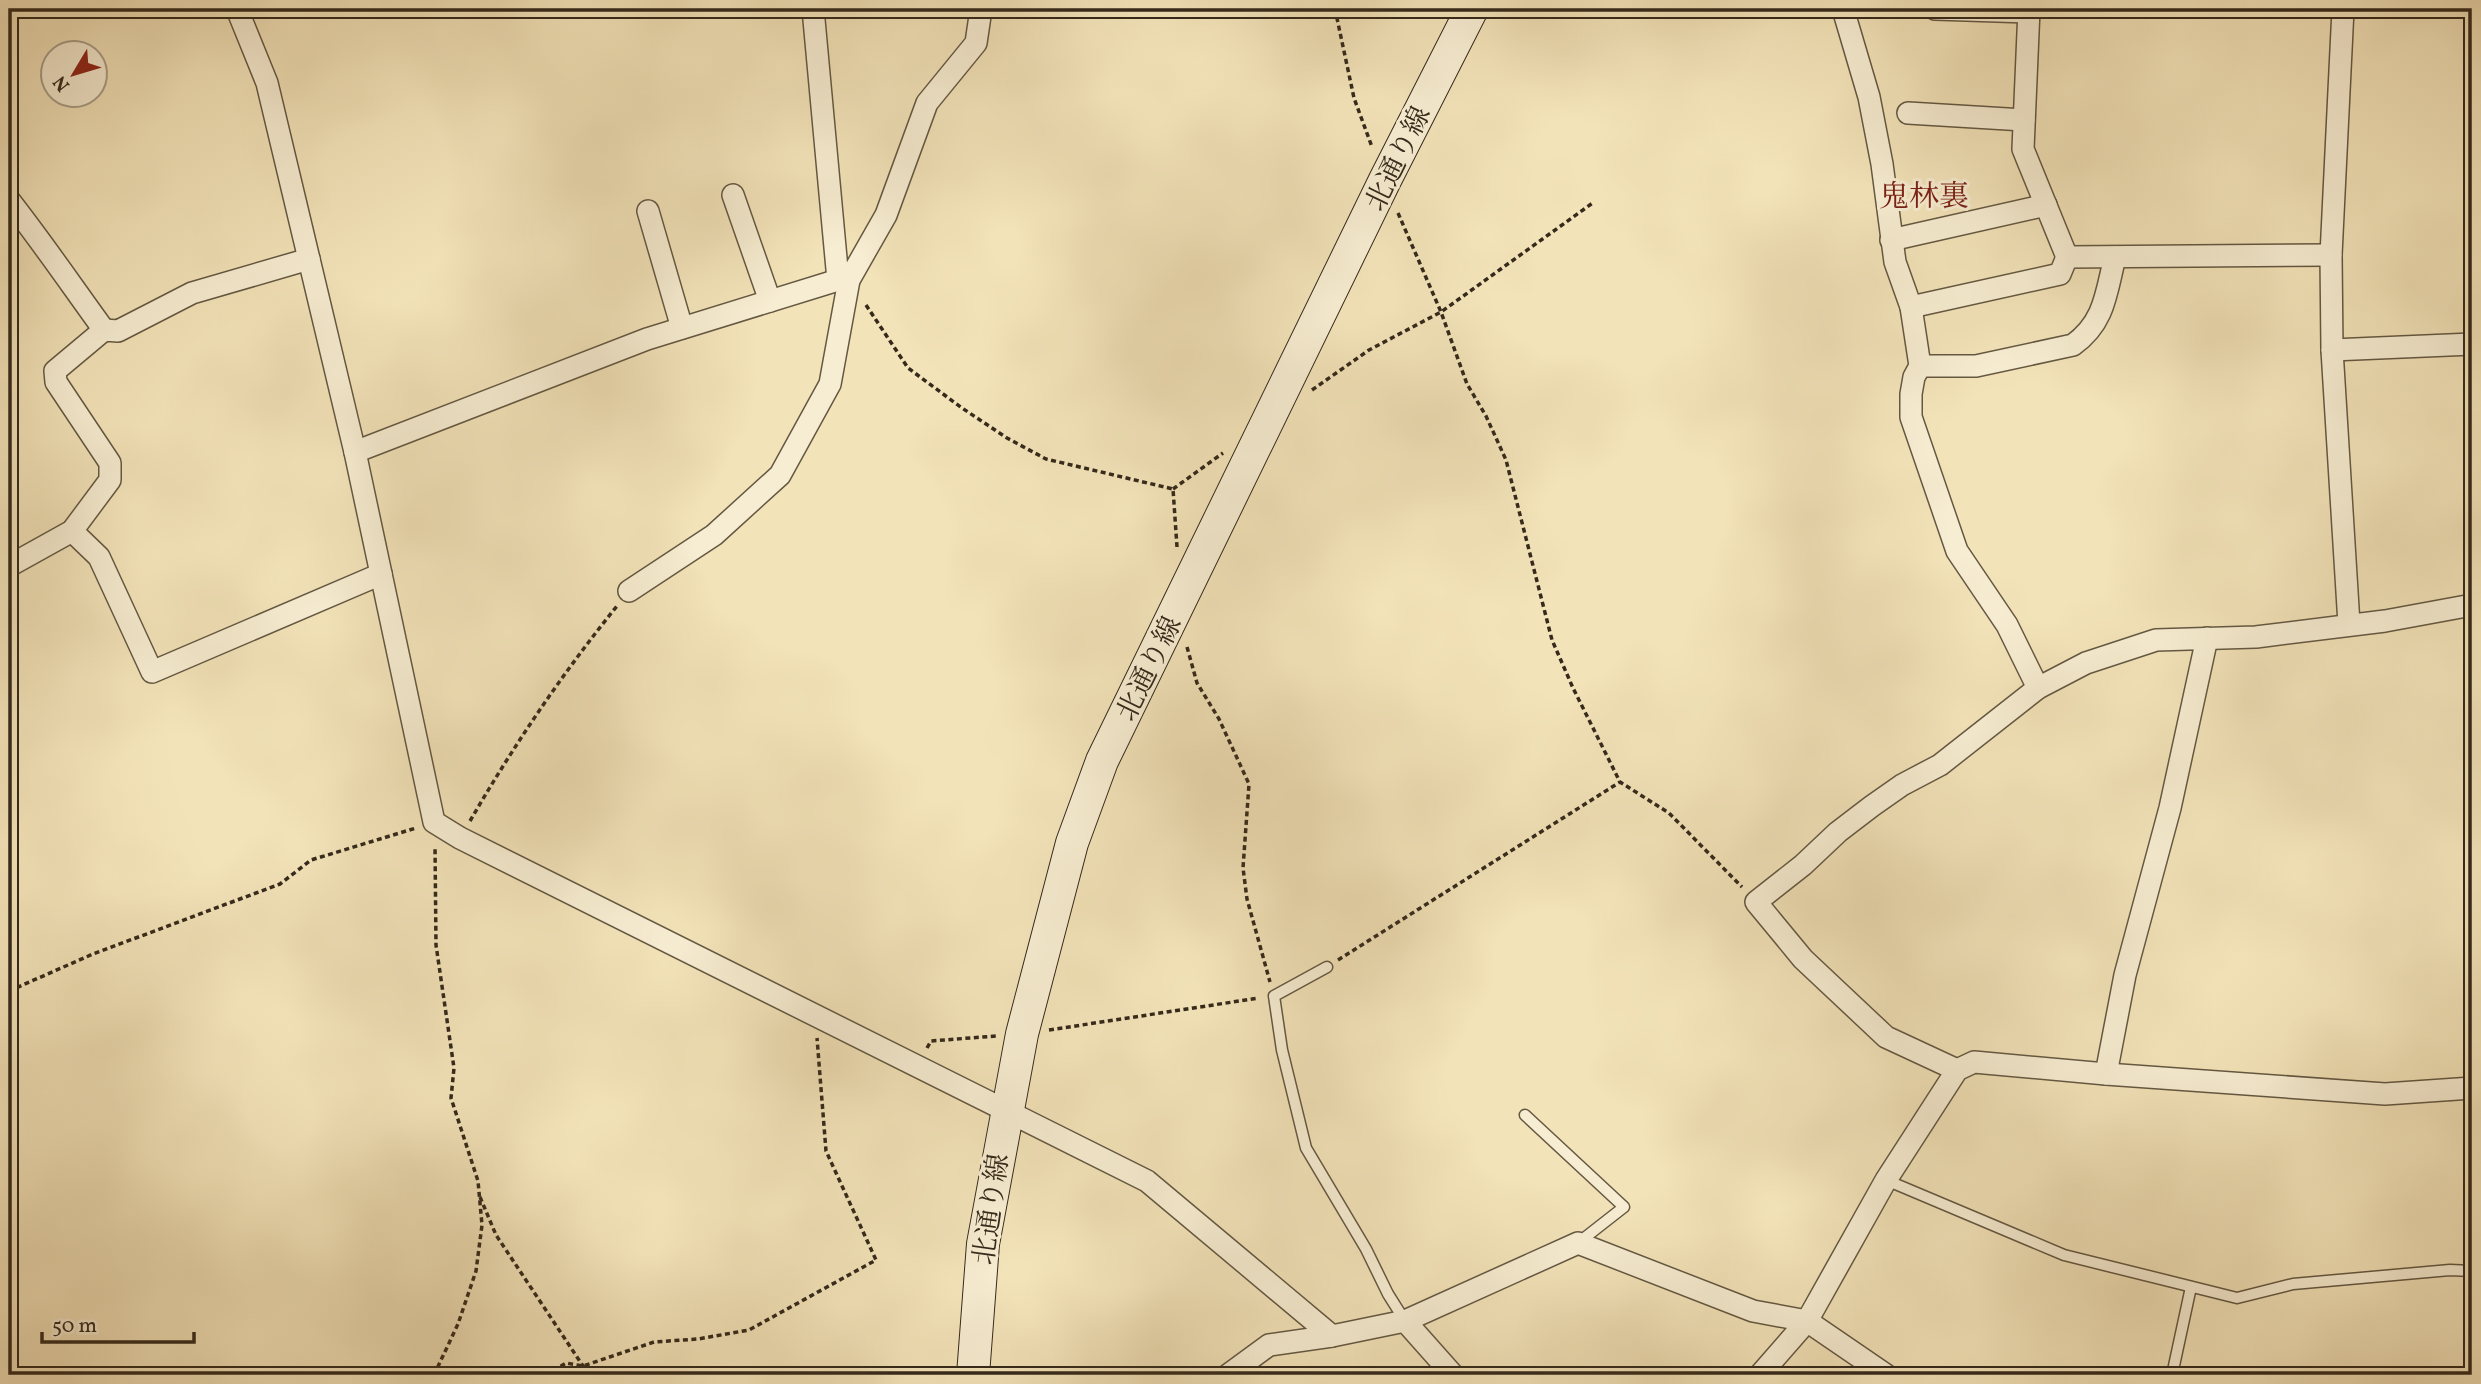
<svg xmlns="http://www.w3.org/2000/svg" width="2481" height="1384" font-family="Vollkorn,'Noto Serif JP',serif">
	<rect width="100%" height="100%" fill="#f3e3b9"/>
	<filter id="stains"><feTurbulence type="fractalNoise" baseFrequency=".00286" numOctaves="4"/><feColorMatrix values="0 0 0 0 .2 0 0 0 0 .09 0 0 0 0 .02 0 0 0 .5 -.17"/></filter>
	<radialGradient id="worn" r=".72"><stop offset=".6" stop-color="#630" stop-opacity="0"/><stop offset="1" stop-color="#630" stop-opacity=".3"/></radialGradient>
	<g fill="none" stroke-linecap="round" stroke-linejoin="round">
		<defs>
			<g id="lane">
				<polyline points="1327,967 1274,996 1282,1050 1306,1148 1366,1249 1388,1294 1405,1321"/>
				<polyline points="1525,1115 1624,1207 1578,1243"/>
				<polyline points="1886,1180 2064,1255 2237,1298 2293,1284 2450,1270 2472,1271"/>
				<polyline points="2172,1375 2191,1287"/>
			</g>
			<g id="street">
				<polyline points="237,9 267,83 355,452 434,822 460,838 1147,1181 1332,1336"/>
				<polyline points="813,9 838,280"/>
				<polyline points="1843,9 1869,97 1882,164 1895,262 1911,307 1920,366 1914,377 1911,394 1911,417 1957,551 2007,625 2038,688"/>
				<polyline points="1935,9 2028,12"/>
				<polyline points="2029,9 2023,149 2067,257 2331,255"/>
				<polyline points="2343,9 2331,255 2332,350 2349,624"/>
				<polyline points="1908,113 2024,120"/>
				<polyline points="733,195 770,301"/>
				<path d="M9 200C42 242 72 286 104 330"/>
				<polyline points="648,211 682,328"/>
				<polyline points="1891,240 2046,205"/>
				<polyline points="1911,307 2060,274 2067,257"/>
				<polyline points="2332,350 2472,344"/>
				<path d="M1920 366H1976L2073 345C2105 322 2106 293 2115 257"/>
				<polyline points="355,452 647,339 838,280 849,280"/>
				<polyline points="72,531 99,557 152,672 381,574"/>
				<polyline points="9,566 72,531 110,480 110,463 56,382 55,371 104,330 118,331 192,293 309,259"/>
				<polyline points="629,591 714,535 780,475 830,384 849,280 886,215 927,103 976,43 981,9"/>
				<polyline points="1957,1070 1886,1037 1803,959 1756,902 1803,865 1838,832 1872,806 1902,785 1940,765 2038,688 2086,663 2156,640 2256,637 2385,621 2472,605"/>
				<polyline points="2106,1074 2125,975 2170,808 2207,638"/>
				<polyline points="1405,1321 1453,1375"/>
				<polyline points="1228,1375 1269,1345 1332,1336 1405,1321 1578,1243 1753,1311 1807,1321 1886,1375"/>
				<polyline points="1760,1375 1807,1321 1886,1180 1957,1070 1974,1062 2106,1074 2385,1094 2472,1088"/>
			</g>
			<polyline id="secondary" points="973,1375 983,1244 1022,1034 1072,843 1102,761 1385,180 1472,9"/>
		</defs>
		<use href="#lane" stroke="#645842" stroke-width="13"/>
		<use href="#street" stroke="#645842" stroke-width="24"/>
		<use href="#secondary" stroke="#34291b" stroke-width="34"/>
		<g stroke="#34291b" stroke-width="3.5" stroke-dasharray="5 3.5" stroke-linecap="butt">
			<polyline points="1335,9 1354,98 1372,147"/>
			<polyline points="1398,213 1441,312 1467,384 1486,416 1506,460 1552,640 1573,688 1620,782 1669,813 1742,887"/>
			<polyline points="866,305 908,368 962,408 1007,438 1046,459 1173,489 1177,547"/>
			<polyline points="1312,390 1369,350 1441,312 1594,202"/>
			<polyline points="1173,489 1223,453"/>
			<polyline points="1187,647 1197,683 1219,719 1249,784 1243,868 1247,899 1270,982"/>
			<path d="M470 821C514 745 562 674 617 606"/>
			<polyline points="1338,960 1620,782"/>
			<polyline points="9,991 93,954 280,884 311,860 416,828"/>
			<polyline points="1049,1030 1259,998"/>
			<polyline points="927,1048 931,1041 996,1036"/>
			<polyline points="480,1197 496,1235 583,1366 593,1375"/>
			<polyline points="434,1375 458,1324 476,1271 482,1225 478,1181 451,1098 454,1068 436,945 435,846"/>
			<polyline points="546,1375 566,1363 583,1366 654,1342 698,1339 749,1330 876,1260 826,1151 817,1038"/>
		</g>
		<use href="#lane" stroke="#f7edd2" stroke-width="10"/>
		<use href="#street" stroke="#f7edd2" stroke-width="21"/>
		<use href="#secondary" stroke="#f7edd2" stroke-width="32"/>
	</g>
	<g text-anchor="middle" stroke-width="6" stroke-linejoin="round" paint-order="stroke">
		<g font-size="28" fill="#34291b" stroke="#f7edd2">
			<text transform="translate(1397 158) rotate(-64)" y="10">北通り線</text>
			<text transform="translate(1148 668) rotate(-64)" y="10">北通り線</text>
			<text transform="translate(990 1209) rotate(-82)" y="10">北通り線</text>
		</g>
		<g font-size="30" fill="#7a1f14" stroke="#f7edd2">
			<text x="1924" y="206">鬼林裏</text>
		</g>
	</g>
	<rect width="2481" height="1384" fill="none" stroke="#f3e3b9" stroke-width="35"/>
	<rect x="10" y="10" width="2460" height="1363" fill="none" stroke="#34291b" stroke-width="3.5"/>
	<rect x="18" y="18" width="2446" height="1349" fill="none" stroke="#34291b" stroke-width="2"/>
	<g transform="translate(74 74) rotate(232)"><circle r="33" fill="#f7edd2" stroke="#a99f89" stroke-width="2"/>
	<path d="M0-5L12 26L0 18L-12 26Z" fill="#8f2418"/>
	<text y="-10" font-size="19" font-weight="bold" text-anchor="middle" fill="#34291b">N</text>
	</g>
	<path d="M42 1332v10h152v-10" fill="none" stroke="#34291b" stroke-width="3.5"/>
	<text x="52" y="1332" font-size="21" fill="#34291b" stroke="#f7edd2" stroke-width="5" paint-order="stroke">50 m</text>
	<rect width="100%" height="100%" filter="url(#stains)"/>
	<rect width="100%" height="100%" fill="url(#worn)"/>
</svg>
